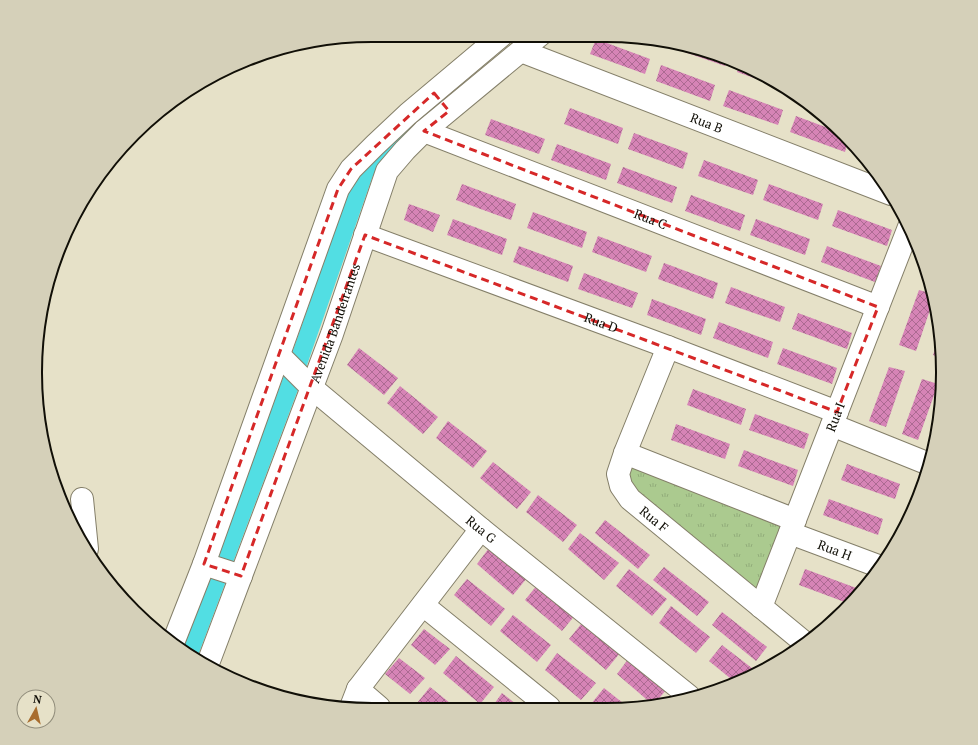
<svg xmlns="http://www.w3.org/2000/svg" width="978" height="745" font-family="'PT Serif',serif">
	<defs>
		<pattern id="park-tufts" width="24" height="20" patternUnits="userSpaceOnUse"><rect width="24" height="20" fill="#abca8f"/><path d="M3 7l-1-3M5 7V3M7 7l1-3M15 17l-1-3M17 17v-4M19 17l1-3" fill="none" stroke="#92ac7a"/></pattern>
		<pattern id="building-cross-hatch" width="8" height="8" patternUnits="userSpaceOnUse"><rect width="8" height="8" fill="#d684b6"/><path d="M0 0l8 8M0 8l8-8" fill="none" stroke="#ac6a92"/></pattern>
	</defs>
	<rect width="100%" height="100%" fill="#e6e1c8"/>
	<polygon fill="url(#park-tufts)" points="625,453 795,520 761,607 630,499"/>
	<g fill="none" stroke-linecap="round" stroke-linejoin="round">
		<polyline stroke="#52dee3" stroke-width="18" points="189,654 295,372 365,171 410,133"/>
	</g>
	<g fill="url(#building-cross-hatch)">
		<polygon points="596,39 650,59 645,74 590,54"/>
		<polygon points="671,43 693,47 727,59 725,66 670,47"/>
		<polygon points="740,64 755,70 783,88 737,72"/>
		<polygon points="661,65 715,85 710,101 656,81"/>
		<polygon points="729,90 783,110 778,125 723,106"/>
		<polygon points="570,108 623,128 618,144 564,124"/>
		<polygon points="796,116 836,131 847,144 845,152 790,132"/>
		<polygon points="491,119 545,139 539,154 485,135"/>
		<polygon points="634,133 688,153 683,169 628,149"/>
		<polygon points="557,144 611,164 606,180 551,160"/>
		<polygon points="704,160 758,180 753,195 698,176"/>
		<polygon points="623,167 677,187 672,203 617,183"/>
		<polygon points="462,184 516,204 511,220 456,200"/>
		<polygon points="769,184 823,204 818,220 763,200"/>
		<polygon points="691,195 745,215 740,231 685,211"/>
		<polygon points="409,204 440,215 433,232 404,220"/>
		<polygon points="838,210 892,230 887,246 832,226"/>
		<polygon points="533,212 587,232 582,248 527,228"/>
		<polygon points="453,219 507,239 502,255 447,235"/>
		<polygon points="756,219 810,239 805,255 750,235"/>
		<polygon points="598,236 652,256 646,272 592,252"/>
		<polygon points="519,246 573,266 568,282 513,262"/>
		<polygon points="827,246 881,266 875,282 821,262"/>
		<polygon points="664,263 718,283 713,299 658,279"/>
		<polygon points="584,273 638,293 632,308 578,289"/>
		<polygon points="731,287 785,307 780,322 725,303"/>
		<polygon points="919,290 933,294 934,298 916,351 899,345"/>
		<polygon points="652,299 706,319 701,335 647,315"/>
		<polygon points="798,313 852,333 847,349 792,329"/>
		<polygon points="719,322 773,342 768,358 713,338"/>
		<polygon points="939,337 941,357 942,359 933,355"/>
		<polygon points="359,348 398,378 384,395 347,365"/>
		<polygon points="783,348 837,368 832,384 777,364"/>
		<polygon points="889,367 905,371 886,427 869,421"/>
		<polygon points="922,379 938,384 918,440 902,434"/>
		<polygon points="400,386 438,417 423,434 387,403"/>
		<polygon points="693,389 746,409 741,425 687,405"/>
		<polygon points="755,414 809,434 804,449 749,430"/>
		<polygon points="448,421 487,451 473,468 436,438"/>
		<polygon points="676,424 730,444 725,459 671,440"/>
		<polygon points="744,450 798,470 793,486 738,466"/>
		<polygon points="493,462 531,492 517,509 480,478"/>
		<polygon points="847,464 900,484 895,499 841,480"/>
		<polygon points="915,492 920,494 917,501 913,510 909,508"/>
		<polygon points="538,495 577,525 563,542 526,512"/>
		<polygon points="829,499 883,519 878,535 823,515"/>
		<polygon points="605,520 650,555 638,569 595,533"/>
		<polygon points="900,527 903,528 894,545 893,544"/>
		<polygon points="580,533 619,563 604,580 568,549"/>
		<polygon points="489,548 527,578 513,595 477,564"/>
		<polygon points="664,567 709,602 697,616 653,580"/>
		<polygon points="629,569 667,599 652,616 616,586"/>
		<polygon points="805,569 859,589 856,596 850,604 799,585"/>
		<polygon points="467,579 505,609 491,626 454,595"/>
		<polygon points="538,584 576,614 562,631 525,600"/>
		<polygon points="671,606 710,637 696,653 659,623"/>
		<polygon points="722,612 767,647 756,661 712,625"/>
		<polygon points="513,615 551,645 537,662 500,631"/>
		<polygon points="582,623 620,653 606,670 569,639"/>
		<polygon points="424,629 450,649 435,665 411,645"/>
		<polygon points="722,645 757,672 736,683 709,661"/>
		<polygon points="557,653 596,683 581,700 545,670"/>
		<polygon points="456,656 494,687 480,704 443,673"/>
		<polygon points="774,657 778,661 765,668"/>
		<polygon points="399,658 425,678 410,694 385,674"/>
		<polygon points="629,658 668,688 653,705 617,674"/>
		<polygon points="430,687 455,707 422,707 417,703"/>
		<polygon points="604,688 628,707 595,707 591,704"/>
		<polygon points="502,693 520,707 492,707"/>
	</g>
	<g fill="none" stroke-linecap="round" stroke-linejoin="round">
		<defs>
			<g id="minor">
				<path id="s1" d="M521 51 891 194"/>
				<path id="s2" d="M424 131 878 307"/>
				<path id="s3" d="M365 235 668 347 837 412"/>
				<path id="s4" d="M668 347 625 453 618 474 621 486 630 499 805 643"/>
				<path id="s5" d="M279 355 312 388 481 529 689 696"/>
				<polyline points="832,425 929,464"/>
				<polyline points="625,453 795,520"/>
				<polyline points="82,499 87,549"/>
				<path id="s6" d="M790 533 881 567"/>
				<polyline points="204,564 241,576"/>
				<polyline points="423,605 549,707"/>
				<path id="s7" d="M761 607 909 227"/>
				<polyline points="173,643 204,564 338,189 351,169 375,145 408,114 502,35"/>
				<path id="s8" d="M207 666 332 334 387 171 405 150 424 131 540 35"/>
				<polyline points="358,689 379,707"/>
				<polyline points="351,707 358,689 481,529"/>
			</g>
		</defs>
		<use href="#minor" stroke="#847f69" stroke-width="24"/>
		<use href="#minor" stroke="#fff" stroke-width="22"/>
	</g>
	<path fill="none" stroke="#d62828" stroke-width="3" stroke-dasharray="8 5" stroke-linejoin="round" d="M434 93 449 111 424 131 878 307 837 412 365 235 241 576 204 564 338 189 351 169Z"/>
	<g text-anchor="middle" stroke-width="3" stroke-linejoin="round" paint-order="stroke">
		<g font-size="13" fill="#110f07" stroke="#e6e1c8">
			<text dy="5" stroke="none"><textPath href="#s1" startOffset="199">Rua B</textPath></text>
			<text dy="5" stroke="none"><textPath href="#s2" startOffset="243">Rua C</textPath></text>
			<text dy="5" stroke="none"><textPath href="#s3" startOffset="252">Rua D</textPath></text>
			<text dy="5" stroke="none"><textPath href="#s8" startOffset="366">Avenida Bandeirantes</textPath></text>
			<text dy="5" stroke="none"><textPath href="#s7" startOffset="204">Rua I</textPath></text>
			<text dy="5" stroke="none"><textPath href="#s4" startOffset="196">Rua F</textPath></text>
			<text dy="5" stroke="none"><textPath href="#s5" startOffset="267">Rua G</textPath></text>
			<text dy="5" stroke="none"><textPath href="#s6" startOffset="48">Rua H</textPath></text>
		</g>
	</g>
	<path d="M0 0H978V745H0ZM372 42H606A330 330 0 0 1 936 372V373A330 330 0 0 1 606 703H372A330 330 0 0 1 42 373V372A330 330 0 0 1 372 42Z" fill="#d5d0b9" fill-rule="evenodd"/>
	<path fill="none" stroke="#110f07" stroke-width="2" d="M372 42H606A330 330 0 0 1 936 372V373A330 330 0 0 1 606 703H372A330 330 0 0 1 42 373V372A330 330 0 0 1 372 42Z"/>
	<g transform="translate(36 709) rotate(8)"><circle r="19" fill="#e6e1c8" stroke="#918d7b"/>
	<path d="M0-3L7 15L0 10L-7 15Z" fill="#a86d2e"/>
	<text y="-6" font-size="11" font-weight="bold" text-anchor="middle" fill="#110f07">N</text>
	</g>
</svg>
